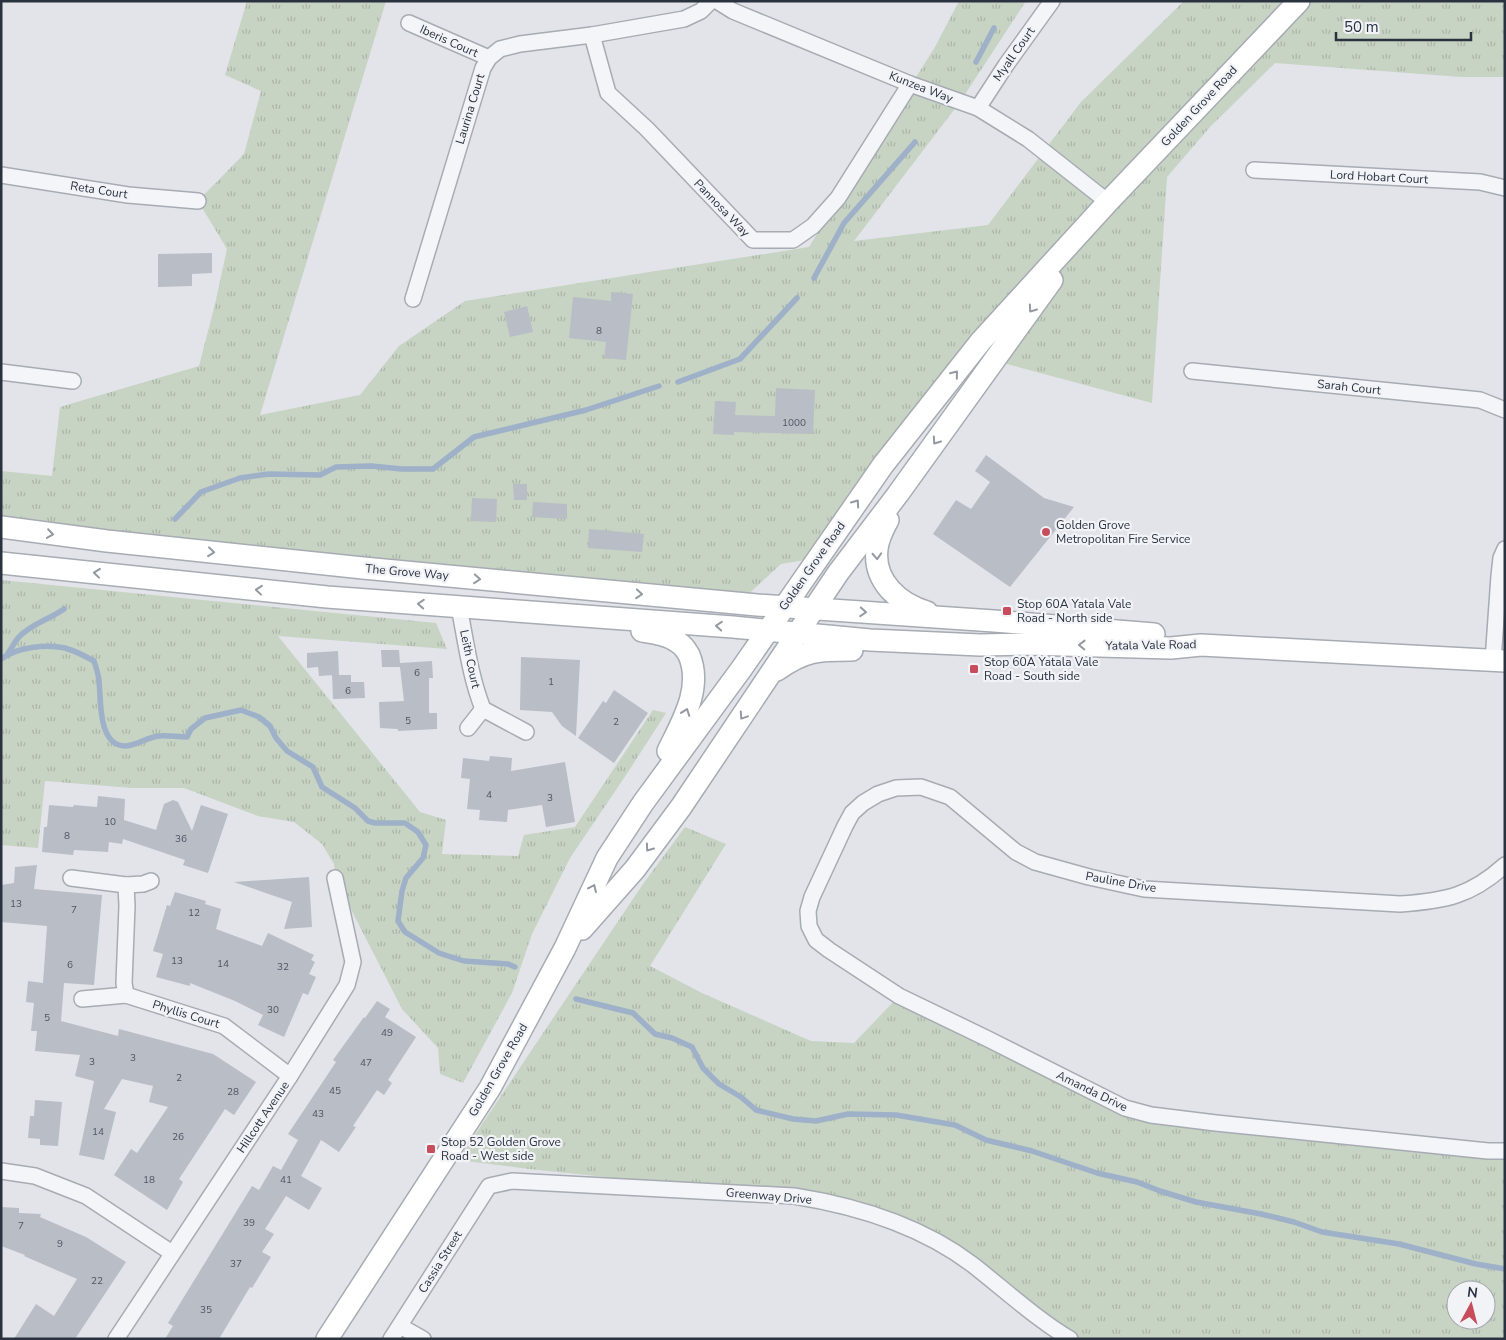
<svg xmlns="http://www.w3.org/2000/svg" width="1506" height="1340" font-family="'Nunito Sans',sans-serif">
	<defs>
		<pattern id="grass-tufts" width="24" height="20" patternUnits="userSpaceOnUse" patternTransform="scale(1.25)"><rect width="24" height="20" fill="#c7d3c3"/><path d="M3 7l-1-3M5 7V3M7 7l1-3M15 17l-1-3M17 17v-4M19 17l1-3" fill="none" stroke="#abb6a9"/></pattern>
	</defs>
	<rect width="100%" height="100%" fill="#e2e4e9"/>
	<g fill="url(#grass-tufts)" fill-rule="evenodd">
		<polygon points="247,1 386,1 260,415 360,395 399,346 465,301 809,247 935,47 959,1 1026,1 960,102 854,241 988,225 1081,102 1184,1 1505,1 1505,77 1461,77 1275,63 1210,127 1167,177 1152,403 996,361 1094,220 817,558 781,564 742,600 1,529 1,471 52,476 60,407 199,366 215,304 227,249 198,201 244,154 261,91 225,75"/>
		<polygon points="1,580 436,623 447,649 278,636 420,812 446,820 442,854 518,856 524,835 575,827 653,710 666,713 628,772 570,858 532,934 512,993 463,1083 440,1074 438,1048 402,1009 335,878 334,864 322,844 294,822 258,816 184,788 132,788 45,781 38,848 1,845"/>
		<path d="M685 827 726 844 650 966 702 993 811 1041 854 1043 899 996 1113 1103 1505 1150V1339H1070L911 1230 769 1194 529 1169 458 1160 643 884ZM1456 1290H1486V1320H1456Z"/>
	</g>
	<g fill="none" stroke-linecap="round" stroke-linejoin="round">
		<g stroke="#9eb1c8" stroke-width="5.5">
			<polyline points="976,62 994,28"/>
			<polyline points="814,278 844,223 915,142"/>
			<polyline points="678,382 740,359 797,298"/>
			<polyline points="175,519 201,492 240,478 269,474 320,475 336,467 371,466 402,469 433,469 474,437 586,410 659,386"/>
			<path d="M8 653C12 648 15 641 19 637 31 624 50 619 64 609"/>
			<path d="M1 659C17 647 46 644 65 648 76 651 85 656 94 661 96 667 98 673 99 680 101 697 97 747 126 746 137 745 148 737 159 736 167 735 178 737 187 737L191 729 205 718 241 710 259 717 270 726 276 738 287 751 313 767 322 787 355 808 368 821 375 823H405L418 832 426 845 423 858 406 878 402 891 398 921 405 932 439 953 448 956 464 961 508 964 515 967"/>
			<polyline points="576,999 633,1013 655,1034 672,1038 692,1047 703,1068 719,1084 741,1097 756,1110 793,1119 816,1121 848,1114 896,1115 955,1125 986,1140 1032,1151 1097,1173 1137,1182 1160,1191 1196,1202 1261,1214 1294,1222 1322,1232 1399,1244 1476,1264 1505,1269"/>
		</g>
	</g>
	<g fill="#b9bdc6">
		<polygon points="212,253 212,273 192,274 192,286 158,287 158,254"/>
		<polygon points="611,292 633,294 626,360 604,358 606,342 569,338 573,297 611,301"/>
		<polygon points="527,306 533,332 510,337 504,312"/>
		<polygon points="776,388 815,390 813,434 734,432 734,435 713,434 715,401 736,402 735,415 775,416"/>
		<polygon points="986,455 1044,498 1074,507 1010,587 933,534 956,500 971,509 990,482 975,471"/>
		<polygon points="513,484 527,484 527,500 514,500"/>
		<polygon points="472,498 497,499 496,522 471,521"/>
		<polygon points="533,502 567,504 567,519 532,517"/>
		<polygon points="589,529 644,534 642,552 588,548"/>
		<polygon points="381,650 399,650 400,663 432,661 433,678 429,678 429,713 437,713 437,729 398,731 398,729 380,728 379,702 404,701 400,667 382,667"/>
		<polygon points="338,651 339,675 351,675 351,682 364,682 365,698 333,699 332,675 334,675 319,676 318,667 307,668 307,653"/>
		<polygon points="521,657 580,660 576,736 562,726 552,712 520,710"/>
		<polygon points="614,690 648,713 614,763 578,738 603,701 606,703"/>
		<polygon points="490,756 512,758 511,771 565,762 575,822 546,827 542,805 508,810 507,822 479,820 480,810 467,809 470,779 461,778 463,758 489,761"/>
		<polygon points="98,796 125,799 124,820 156,830 164,804 173,800 178,802 192,831 201,805 228,814 208,873 183,865 185,860 123,839 122,844 109,842 108,852 74,850 73,855 42,852 44,827 47,827 49,805 73,807 74,805 97,807"/>
		<polygon points="37,865 34,889 102,895 94,985 64,983 61,1021 118,1036 119,1029 213,1054 256,1082 234,1115 225,1109 179,1179 183,1182 167,1210 114,1175 131,1149 137,1153 168,1107 149,1102 153,1086 122,1079 104,1109 116,1112 104,1160 79,1155 94,1081 75,1076 80,1055 35,1051 37,1031 31,1031 34,1003 26,1002 28,981 43,983 47,926 1,922 1,885 14,883 15,867"/>
		<polygon points="309,877 312,927 284,929 292,902 234,882"/>
		<polygon points="175,892 206,901 205,904 221,909 216,929 262,946 268,933 314,955 311,960 315,962 309,974 316,977 308,995 303,993 284,1037 258,1025 263,1015 235,1001 190,983 190,986 156,977 163,954 153,951 167,905 170,906"/>
		<polygon points="377,1001 390,1009 385,1017 416,1037 388,1080 392,1083 384,1095 377,1090 353,1126 356,1127 339,1152 321,1140 301,1176 322,1188 309,1210 286,1196 265,1229 274,1234 262,1252 271,1257 252,1288 250,1287 219,1339 165,1339 173,1326 168,1323 252,1186 259,1190 273,1166 281,1170 298,1140 288,1134 336,1062 333,1060 364,1017 365,1018"/>
		<polygon points="35,1100 62,1102 58,1146 40,1145 40,1139 28,1138 30,1116 34,1116"/>
		<polygon points="1,1207 19,1208 19,1213 41,1214 40,1217 86,1237 126,1262 75,1339 14,1339 36,1304 54,1316 77,1279 24,1256 25,1255 1,1246"/>
	</g>
	<g fill="none" stroke-linecap="round" stroke-linejoin="round">
		<defs>
			<g id="street">
				<polyline points="717,1 733,11 910,84 978,108 1028,139 1108,202"/>
				<polyline points="409,23 489,58"/>
				<polyline points="592,35 608,93 647,129 753,240 793,240 813,226 838,198 910,84"/>
				<polyline points="978,108 1006,65 1052,1"/>
				<polyline points="1254,170 1480,182 1505,188"/>
				<polyline points="1,175 128,195 198,201"/>
				<polyline points="413,299 483,68 489,58 500,49 520,44 592,35 684,19 701,11 711,1"/>
				<polyline points="1192,371 1480,400 1505,410"/>
				<polyline points="1,372 73,381"/>
				<path d="M459 607C466 642 470 676 483 709L526 732"/>
				<polyline points="1493,661 1499,576 1501,558 1505,549"/>
				<polyline points="468,728 483,709"/>
				<path d="M1505 865C1471 896 1445 901 1400 904L1144 889 1089 877 1035 862 1016 852 950 797 921 787 896 788 878 794 863 803 852 813 845 826 812 897 808 911 809 926 816 940 829 950 899 996 988 1039 1125 1108 1151 1115 1216 1123 1488 1151H1505"/>
				<polyline points="71,878 126,885 127,906 124,983 126,995 224,1026 290,1076"/>
				<polyline points="126,885 143,884 151,881"/>
				<polyline points="82,999 126,995"/>
				<polyline points="1,1171 35,1176 86,1196 172,1253"/>
				<polyline points="400,1326 423,1339"/>
				<polyline points="116,1339 290,1076 347,985 353,962 335,878"/>
				<path d="M391 1339 489 1186 512 1181 794 1196C857 1206 922 1226 973 1265 1005 1290 1035 1318 1070 1339"/>
			</g>
			<g id="secondary">
				<path d="M888 520C883 529 878 539 877 549 873 581 899 604 927 612"/>
				<polyline points="1,527 107,541 363,568 757,605 994,621 1154,634"/>
				<polyline points="1,563 327,597 733,627 870,640 980,645 1027,644 1171,648 1201,645 1505,661"/>
				<path d="M642 631C655 633 669 635 679 643 684 646 686 650 689 655 703 688 682 722 668 751"/>
				<path d="M777 670C805 650 818 650 852 650"/>
				<polyline points="582,929 635,869 681,807 838,573 898,494 1052,280"/>
				<polyline points="327,1339 490,1088 565,948 607,858 643,803 742,668 883,465 981,341 1108,202 1299,1"/>
			</g>
		</defs>
		<use href="#street" stroke="#a7abb3" stroke-width="18"/>
		<use href="#secondary" stroke="#a7abb3" stroke-width="24"/>
		<use href="#street" stroke="#f4f5f8" stroke-width="15"/>
		<use href="#secondary" stroke="#fff" stroke-width="21"/>
	</g>
	<defs><path id="oneway-chevron" d="M-2-3.5L2.5 0L-2 3.5" fill="none" stroke-width="1.6" stroke-linecap="round" stroke-linejoin="round" transform="scale(1.25)"/></defs>
	<g stroke="#9498a0">
		<use href="#oneway-chevron" transform="translate(1032 309) rotate(125)"/>
		<use href="#oneway-chevron" transform="translate(955 374) rotate(-51)"/>
		<use href="#oneway-chevron" transform="translate(936 441) rotate(125)"/>
		<use href="#oneway-chevron" transform="translate(856 503) rotate(-55)"/>
		<use href="#oneway-chevron" transform="translate(50 534) rotate(8)"/>
		<use href="#oneway-chevron" transform="translate(211 552) rotate(6)"/>
		<use href="#oneway-chevron" transform="translate(877 556) rotate(87)"/>
		<use href="#oneway-chevron" transform="translate(97 573) rotate(-174)"/>
		<use href="#oneway-chevron" transform="translate(477 579) rotate(5)"/>
		<use href="#oneway-chevron" transform="translate(259 590) rotate(-174)"/>
		<use href="#oneway-chevron" transform="translate(639 594) rotate(5)"/>
		<use href="#oneway-chevron" transform="translate(421 604) rotate(-176)"/>
		<use href="#oneway-chevron" transform="translate(863 612) rotate(4)"/>
		<use href="#oneway-chevron" transform="translate(719 626) rotate(-176)"/>
		<use href="#oneway-chevron" transform="translate(1082 645) rotate(-179)"/>
		<use href="#oneway-chevron" transform="translate(686 712) rotate(-70)"/>
		<use href="#oneway-chevron" transform="translate(743 716) rotate(124)"/>
		<use href="#oneway-chevron" transform="translate(649 848) rotate(126)"/>
		<use href="#oneway-chevron" transform="translate(593 888) rotate(-65)"/>
	</g>
	<g fill="#c84d5c" stroke="#f1f3f7" stroke-width="2">
		<circle cx="1046" cy="532" r="5"/>
		<rect x="1002" y="606" width="10" height="10" rx="2.5"/>
		<rect x="969" y="664" width="10" height="10" rx="2.5"/>
		<rect x="426" y="1144" width="10" height="10" rx="2.5"/>
	</g>
	<g text-anchor="middle" stroke-width="4.5" stroke-linejoin="round" paint-order="stroke">
		<g font-size="10" fill="#4e5562">
			<text x="599" y="334">8</text>
			<text x="794" y="426">1000</text>
			<text x="417" y="676">6</text>
			<text x="551" y="685">1</text>
			<text x="348" y="694">6</text>
			<text x="408" y="724">5</text>
			<text x="616" y="725">2</text>
			<text x="489" y="798">4</text>
			<text x="550" y="801">3</text>
			<text x="110" y="825">10</text>
			<text x="67" y="839">8</text>
			<text x="181" y="842">36</text>
			<text x="16" y="907">13</text>
			<text x="74" y="913">7</text>
			<text x="194" y="916">12</text>
			<text x="177" y="964">13</text>
			<text x="223" y="967">14</text>
			<text x="70" y="968">6</text>
			<text x="283" y="970">32</text>
			<text x="273" y="1013">30</text>
			<text x="47" y="1021">5</text>
			<text x="387" y="1036">49</text>
			<text x="133" y="1061">3</text>
			<text x="92" y="1065">3</text>
			<text x="366" y="1066">47</text>
			<text x="179" y="1081">2</text>
			<text x="335" y="1094">45</text>
			<text x="233" y="1095">28</text>
			<text x="318" y="1117">43</text>
			<text x="98" y="1135">14</text>
			<text x="178" y="1140">26</text>
			<text x="149" y="1183">18</text>
			<text x="286" y="1183">41</text>
			<text x="249" y="1226">39</text>
			<text x="21" y="1229">7</text>
			<text x="60" y="1247">9</text>
			<text x="236" y="1267">37</text>
			<text x="97" y="1284">22</text>
			<text x="206" y="1313">35</text>
		</g>
		<g font-size="12" fill="#2a3240" stroke="#f1f3f7">
			<text transform="translate(449 41) rotate(24)" y="4">Iberis Court</text>
			<text transform="translate(1014 54) rotate(-55)" y="4">Myall Court</text>
			<text transform="translate(921 87) rotate(21)" y="4">Kunzea Way</text>
			<text transform="translate(1199 106) rotate(-47)" y="4">Golden Grove Road</text>
			<text transform="translate(470 109) rotate(-73)" y="4">Laurina Court</text>
			<text transform="translate(1379 177) rotate(3)" y="4">Lord Hobart Court</text>
			<text transform="translate(99 190) rotate(9)" y="4">Reta Court</text>
			<text transform="translate(722 208) rotate(46)" y="4">Pannosa Way</text>
			<text transform="translate(1349 387) rotate(6)" y="4">Sarah Court</text>
			<text transform="translate(812 566) rotate(-55)" y="4">Golden Grove Road</text>
			<text transform="translate(407 572) rotate(5)" y="4">The Grove Way</text>
			<text transform="translate(1151 645) rotate(-1)" y="4">Yatala Vale Road</text>
			<text transform="translate(470 659) rotate(78)" y="4">Leith Court</text>
			<text transform="translate(1121 882) rotate(10)" y="4">Pauline Drive</text>
			<text transform="translate(186 1014) rotate(17)" y="4">Phyllis Court</text>
			<text transform="translate(498 1070) rotate(-60)" y="4">Golden Grove Road</text>
			<text transform="translate(1092 1091) rotate(26)" y="4">Amanda Drive</text>
			<text transform="translate(263 1117) rotate(-56)" y="4">Hillcott Avenue</text>
			<text transform="translate(769 1196) rotate(5)" y="4">Greenway Drive</text>
			<text transform="translate(440 1262) rotate(-58)" y="4">Cassia Street</text>
		</g>
		<g font-size="12" fill="#2a3240" stroke="#f1f3f7" text-anchor="start">
			<text x="1056" y="529">Golden Grove<tspan x="1056" dy="14">Metropolitan Fire Service</tspan></text>
			<text x="1017" y="608">Stop 60A Yatala Vale<tspan x="1017" dy="14">Road - North side</tspan></text>
			<text x="984" y="666">Stop 60A Yatala Vale<tspan x="984" dy="14">Road - South side</tspan></text>
			<text x="441" y="1146">Stop 52 Golden Grove<tspan x="441" dy="14">Road - West side</tspan></text>
		</g>
	</g>
	<rect width="1506" height="1340" fill="none" stroke="#2a3240" stroke-width="5"/>
	<g transform="translate(1471 1305) rotate(7)"><circle r="24" fill="#f1f3f7" stroke="#a1a6ae"/>
	<path d="M0-4L9 19L0 12L-9 19Z" fill="#c84d5c"/>
	<text y="-8" font-size="14" font-weight="bold" text-anchor="middle" fill="#2a3240">N</text>
	</g>
	<path d="M1336 32v8h135v-8" fill="none" stroke="#2a3240" stroke-width="2.5"/>
	<text x="1344" y="32" font-size="15" fill="#2a3240" stroke="#f1f3f7" stroke-width="4" paint-order="stroke">50 m</text>
</svg>
